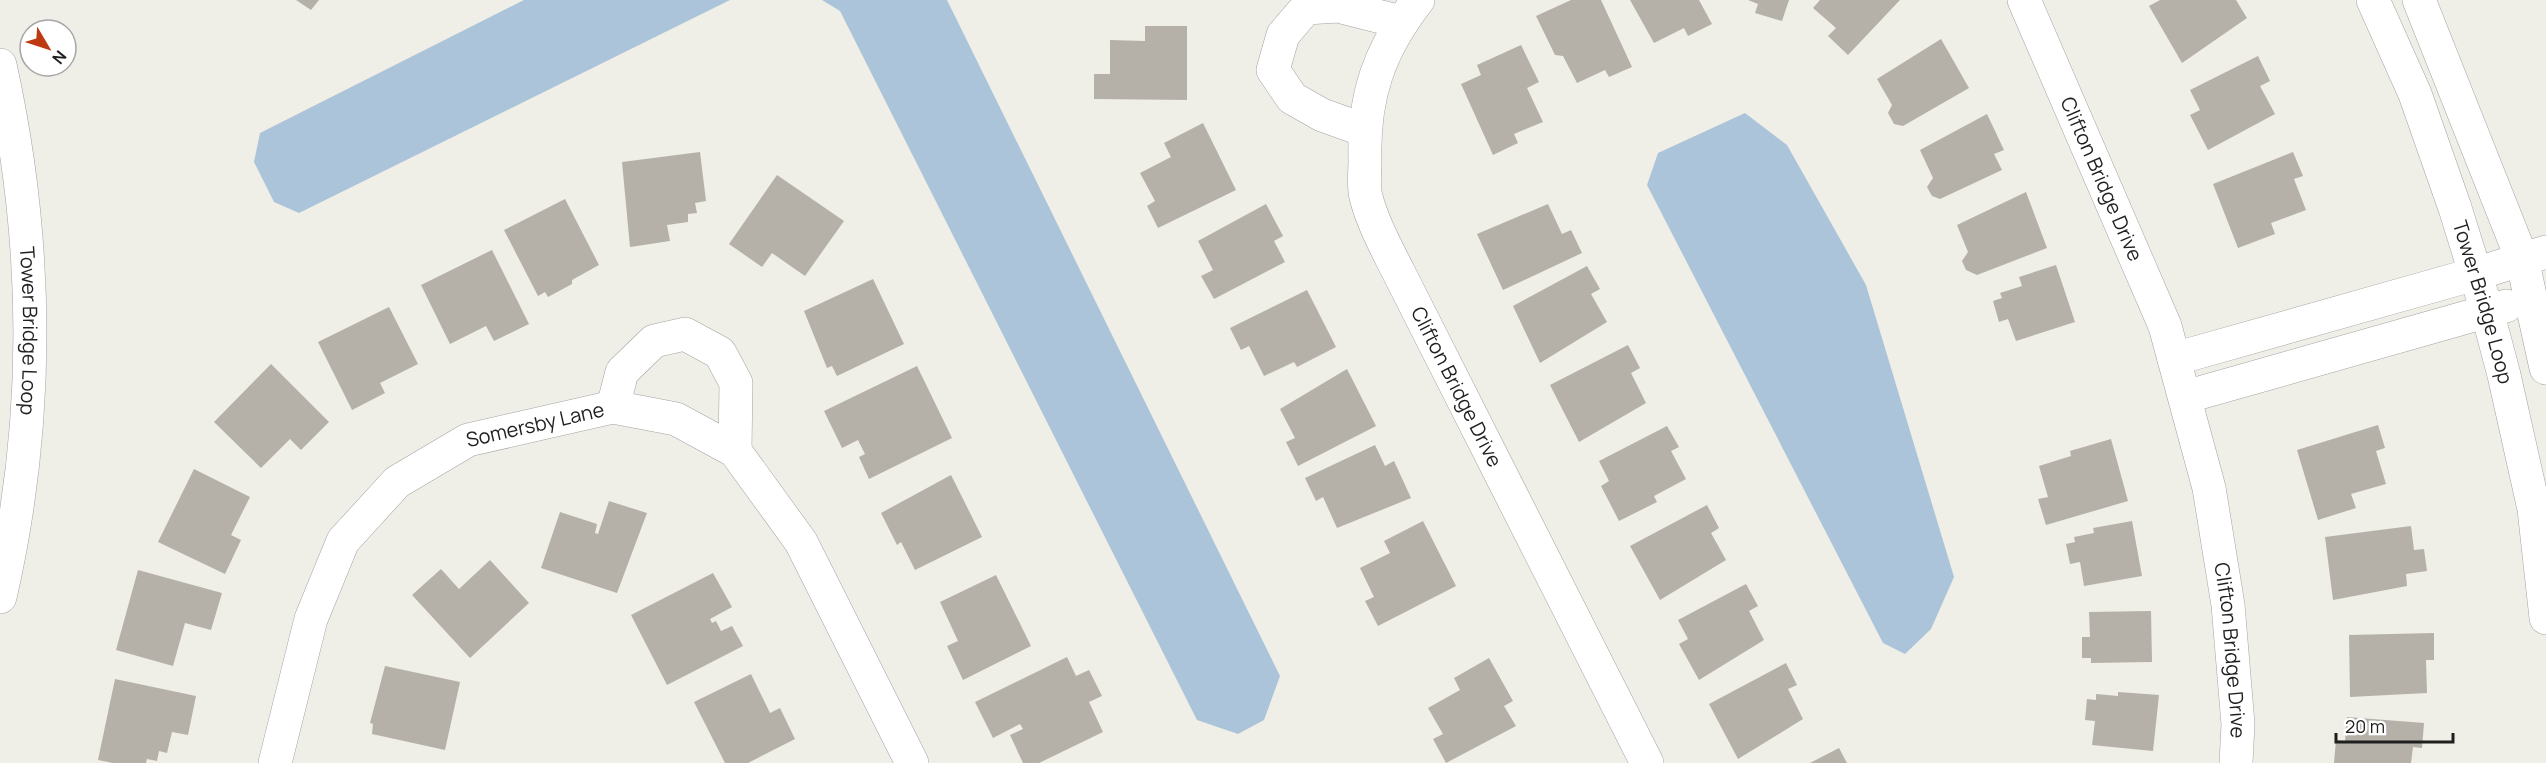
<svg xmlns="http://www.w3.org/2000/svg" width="2546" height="763" font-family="Manrope,sans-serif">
	<rect width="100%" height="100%" fill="#efeee7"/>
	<g fill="#abc4d9">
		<polygon points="524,0 730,0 299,213 274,202 254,162 260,133"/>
		<polygon points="822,0 947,0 1280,676 1264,720 1238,734 1197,720 840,11"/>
		<polygon points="1745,113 1787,145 1866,285 1954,577 1931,629 1905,654 1883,643 1647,185 1658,153"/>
	</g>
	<g fill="#b5b1a9">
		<polygon points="296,0 319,0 311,10"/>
		<polygon points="1571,0 1601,0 1632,67 1609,77 1605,70 1577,83 1563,56 1555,55 1536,16"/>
		<polygon points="1630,0 1699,0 1712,24 1688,36 1684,28 1654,43"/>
		<polygon points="1748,0 1789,0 1782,21 1755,13 1758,4"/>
		<polygon points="1820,0 1900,0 1848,55 1828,36 1836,28 1813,8"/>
		<polygon points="2160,0 2236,0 2247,18 2182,63 2149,6"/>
		<polygon points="1145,26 1187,26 1187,100 1094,99 1094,74 1110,74 1110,40 1145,41"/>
		<polygon points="1941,39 1969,88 1903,126 1894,124 1888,113 1892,105 1877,79"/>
		<polygon points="1521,45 1539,82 1527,88 1543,122 1514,134 1518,143 1493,155 1461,84 1481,75 1477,65"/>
		<polygon points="2258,56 2270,81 2260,86 2275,114 2208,150 2190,115 2200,110 2190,90"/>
		<polygon points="1987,114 2004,150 1994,154 2002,170 1940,199 1932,196 1927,187 1933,178 1920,150"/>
		<polygon points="1203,123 1236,190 1158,228 1147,206 1155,201 1140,173 1171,157 1164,143"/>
		<polygon points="700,152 706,201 695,203 697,213 688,214 688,222 667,225 670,241 630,247 622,162"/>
		<polygon points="2293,152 2303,176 2294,179 2306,210 2271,223 2275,234 2238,248 2213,184"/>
		<polygon points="777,175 844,221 805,276 772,253 762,267 729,244"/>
		<polygon points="2026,192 2047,248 1977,275 1966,270 1962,261 1968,252 1957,225"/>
		<polygon points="565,199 599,265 572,280 572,284 548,297 545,292 538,296 504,230"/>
		<polygon points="1266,204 1283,236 1274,241 1285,262 1214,299 1201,276 1213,270 1198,241"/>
		<polygon points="1548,204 1562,234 1571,230 1582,253 1503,290 1477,234"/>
		<polygon points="492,250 529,324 494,341 486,326 450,344 421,285"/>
		<polygon points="2056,265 2075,322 2016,341 2008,319 1999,322 1993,301 2002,298 2000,293 2022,286 2019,277"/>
		<polygon points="1587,266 1600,289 1591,294 1607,322 1540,363 1513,306"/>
		<polygon points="873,279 904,344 837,376 832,366 827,368 804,311"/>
		<polygon points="1307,290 1336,347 1297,367 1294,362 1264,376 1249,346 1241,350 1230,328"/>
		<polygon points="389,307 418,364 380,383 385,393 352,410 318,342"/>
		<polygon points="1628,345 1640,368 1631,373 1646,403 1579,442 1550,385"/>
		<polygon points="271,364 329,422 301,450 290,439 261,468 214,422"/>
		<polygon points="917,366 952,438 869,479 859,457 865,454 858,440 842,448 824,411"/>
		<polygon points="1347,369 1376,426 1298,466 1286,442 1295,438 1280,409"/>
		<polygon points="2378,425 2385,448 2376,451 2386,484 2351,494 2356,508 2318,520 2297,450"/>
		<polygon points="1667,426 1679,447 1671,451 1686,479 1654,496 1657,502 1619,521 1601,486 1609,481 1599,461"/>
		<polygon points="2111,439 2128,501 2046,525 2038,499 2048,497 2039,466 2071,456 2070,451"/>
		<polygon points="1375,445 1385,466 1394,461 1411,498 1337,528 1323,497 1316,501 1305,478"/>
		<polygon points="194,469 250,497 231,535 241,540 225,574 158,542"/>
		<polygon points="951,475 982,537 915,570 901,542 897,545 881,513"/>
		<polygon points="609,501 647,513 617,593 541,568 560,512 597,524 595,533 598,534"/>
		<polygon points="1707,505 1719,528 1711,533 1726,560 1660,600 1630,546"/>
		<polygon points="1423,521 1456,586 1378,626 1365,601 1374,597 1360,568 1390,553 1384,541"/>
		<polygon points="2132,521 2142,576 2084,586 2080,562 2070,564 2066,544 2075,542 2074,537 2094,533 2093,528"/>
		<polygon points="2411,526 2414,550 2424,549 2427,571 2406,574 2407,586 2333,600 2325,537"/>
		<polygon points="490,560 529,603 470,658 412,595 441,569 459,589"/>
		<polygon points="138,570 222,593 211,630 185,623 173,666 116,650"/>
		<polygon points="713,573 732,607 710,619 712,623 716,621 721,631 732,626 743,646 667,685 631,615"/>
		<polygon points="996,575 1031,646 963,680 947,646 958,641 940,602"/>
		<polygon points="1746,584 1758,606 1749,611 1764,640 1699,680 1679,644 1688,639 1678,620"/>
		<polygon points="2151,611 2152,662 2091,663 2091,658 2082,658 2082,637 2090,637 2089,612"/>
		<polygon points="2434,633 2434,660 2426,660 2427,693 2350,697 2349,635"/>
		<polygon points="1067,657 1076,676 1089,670 1102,696 1089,702 1103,732 1039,763 1023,763 1010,735 1023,729 1020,724 993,738 975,702"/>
		<polygon points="1489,658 1513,701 1504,706 1516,726 1446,763 1433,739 1443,734 1428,708 1460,690 1454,678"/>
		<polygon points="1786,663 1797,685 1788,689 1803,719 1738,759 1709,704"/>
		<polygon points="385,666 460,682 445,750 372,734 373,724 370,723"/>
		<polygon points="751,674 770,713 780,708 795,739 748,763 725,763 694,702"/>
		<polygon points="115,679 196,696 188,735 172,732 167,753 159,751 157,761 147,759 146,763 113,763 98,760"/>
		<polygon points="2118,692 2159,695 2153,751 2092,745 2095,721 2085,720 2087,699 2096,700 2096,694 2118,696"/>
		<polygon points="2347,717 2424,723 2422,748 2413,747 2411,763 2334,763 2336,740 2345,741"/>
		<polygon points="1839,748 1847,763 1810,763"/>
	</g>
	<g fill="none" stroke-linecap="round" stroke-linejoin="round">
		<defs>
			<g id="minor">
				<path id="s1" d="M1418 0C1379 50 1363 97 1365 161 1365 172 1363 186 1366 197 1373 224 1387 249 1399 273L1647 763"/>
				<path id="s2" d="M2024 0 2165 326 2209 488 2228 605 2238 724 2236 763"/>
				<path id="s3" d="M2373 0 2415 94 2455 208 2487 311 2504 375 2534 509 2546 618"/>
				<polyline points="2419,0 2522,259 2546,368"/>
				<path id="s4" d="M0 65C39 242 41 419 0 597"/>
				<polyline points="1364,130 1322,115 1292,98 1273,70 1283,35 1306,8 1338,6 1401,22"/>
				<polyline points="2174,359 2475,274 2546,252"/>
				<polyline points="2185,397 2506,306"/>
				<polyline points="613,407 622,372 654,341 685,334 720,353 736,383 735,451"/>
				<path id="s5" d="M275 763 311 619 343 541 397 482 468 440 613 407 676 419 735 451 801 542 912 763"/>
			</g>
		</defs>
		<use href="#minor" stroke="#a3a3a3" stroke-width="34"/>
		<use href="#minor" stroke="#fff" stroke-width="33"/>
	</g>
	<g text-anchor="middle" stroke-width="5" stroke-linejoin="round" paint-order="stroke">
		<g font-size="20" fill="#1f1f1f" stroke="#fff">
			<text dy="7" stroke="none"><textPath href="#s2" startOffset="195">Clifton Bridge Drive</textPath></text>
			<text dy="7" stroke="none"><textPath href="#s3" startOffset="322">Tower Bridge Loop</textPath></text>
			<text dy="7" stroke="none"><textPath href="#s4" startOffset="268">Tower Bridge Loop</textPath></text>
			<text dy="7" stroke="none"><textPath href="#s1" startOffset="420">Clifton Bridge Drive</textPath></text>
			<text dy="7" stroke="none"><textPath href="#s5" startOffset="464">Somersby Lane</textPath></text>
			<text dy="7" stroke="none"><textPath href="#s2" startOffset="687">Clifton Bridge Drive</textPath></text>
		</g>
	</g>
	<g transform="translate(48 48) rotate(129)"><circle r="28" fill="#ffffff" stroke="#a5a5a5" stroke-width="1.5"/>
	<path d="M0-4.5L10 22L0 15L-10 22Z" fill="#be3911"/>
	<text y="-9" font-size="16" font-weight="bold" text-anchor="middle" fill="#1f1f1f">N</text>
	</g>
	<path d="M2336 733v9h117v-9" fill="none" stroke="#1f1f1f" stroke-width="3"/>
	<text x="2345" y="733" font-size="18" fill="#1f1f1f" stroke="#ffffff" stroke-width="4.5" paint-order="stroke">20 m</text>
</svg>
